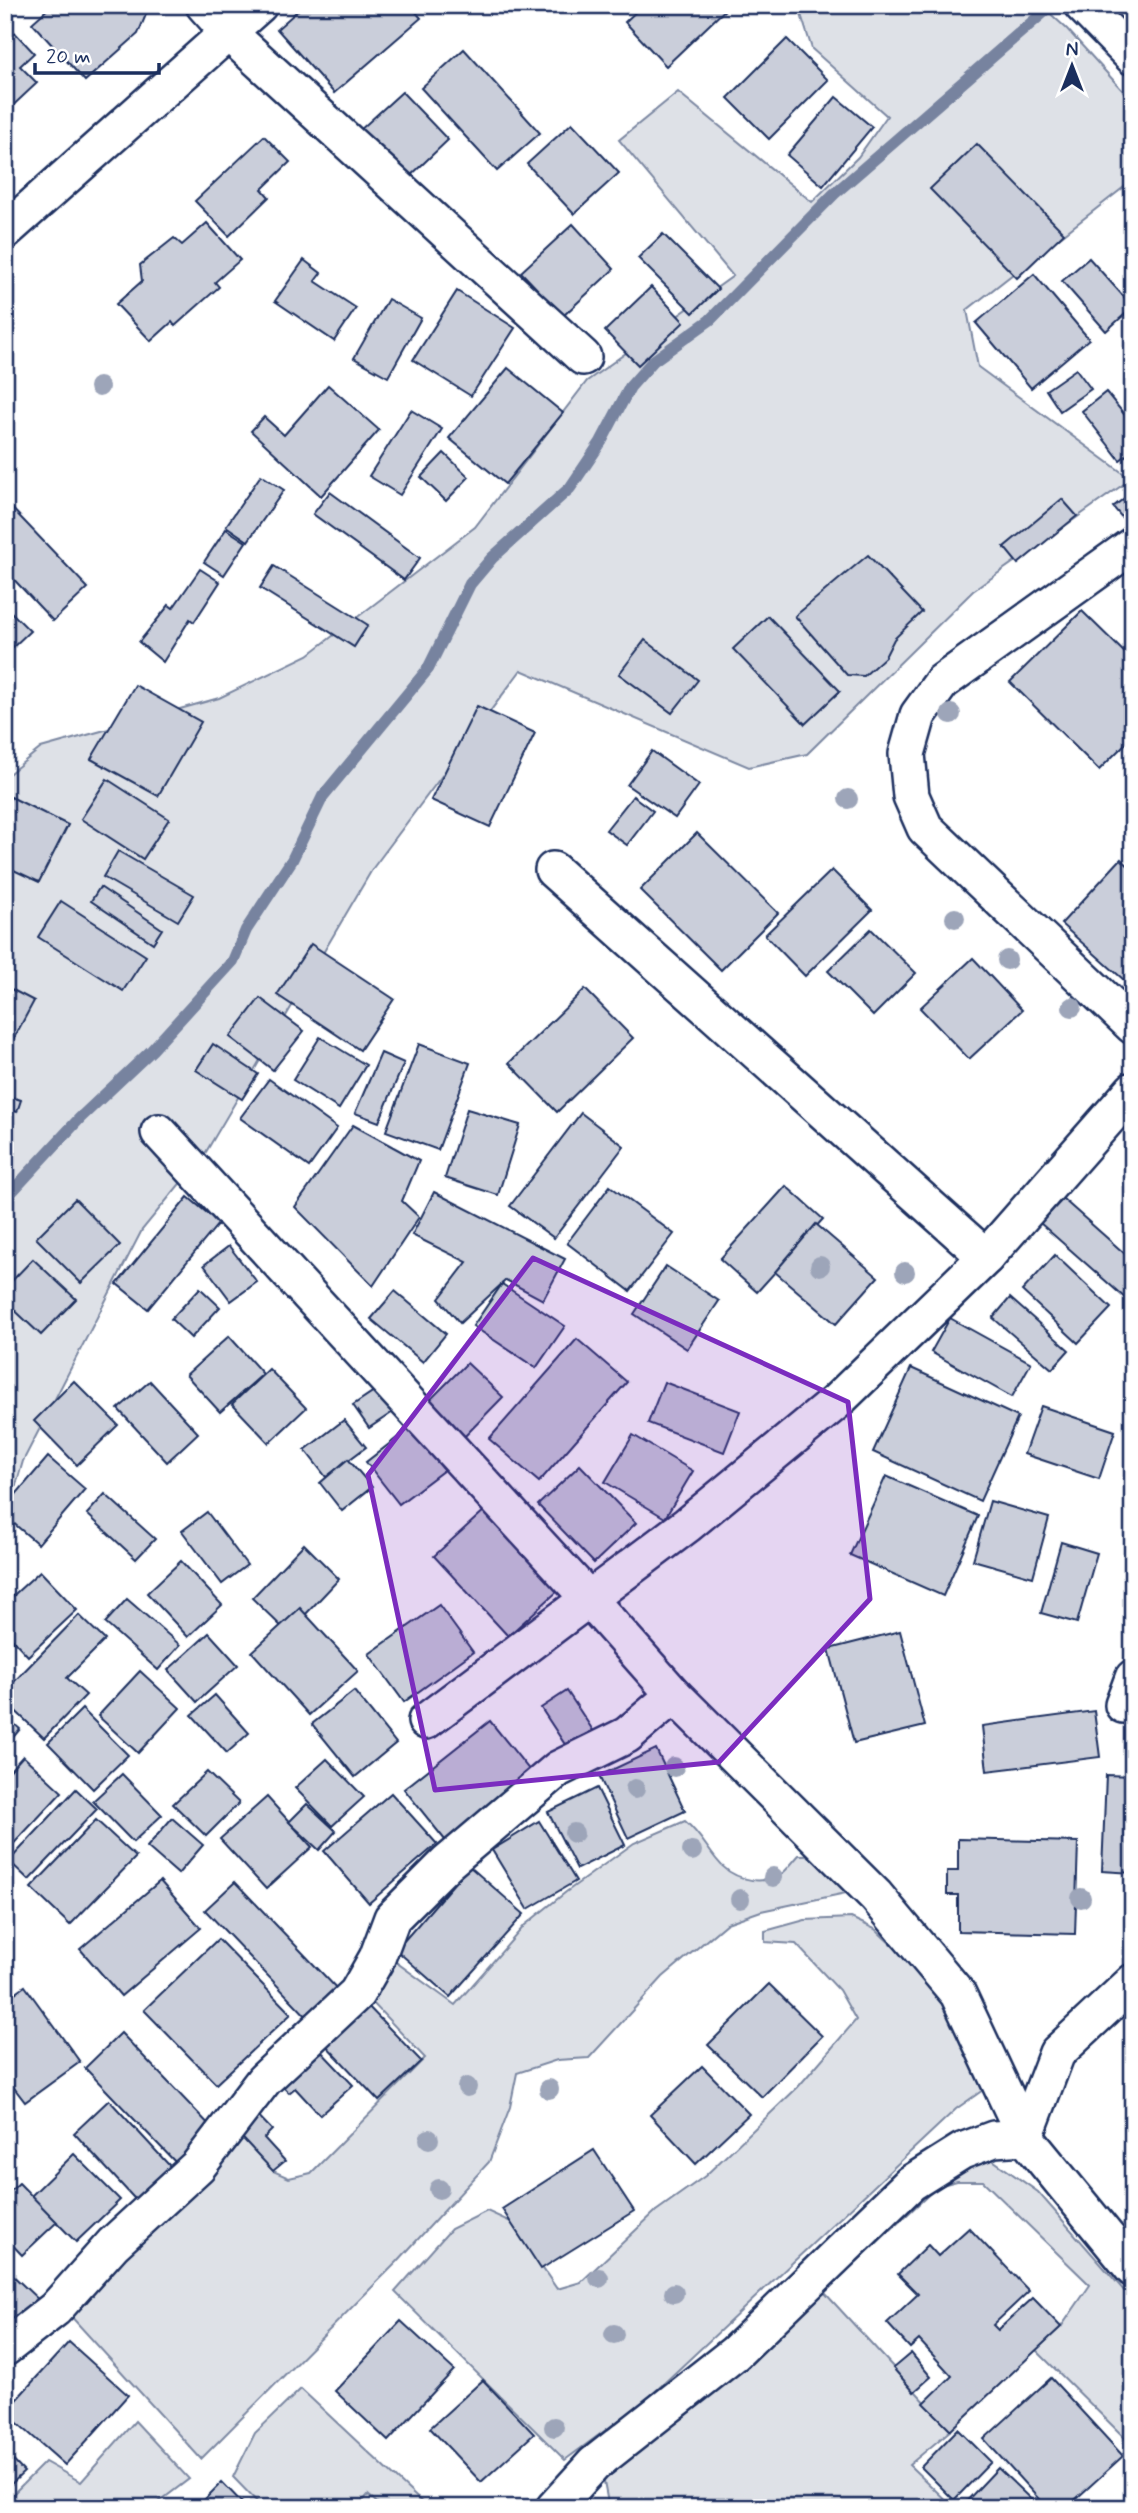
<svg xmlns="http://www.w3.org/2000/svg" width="1138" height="2513" font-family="Mynerve,sans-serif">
	<rect width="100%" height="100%" fill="#fff"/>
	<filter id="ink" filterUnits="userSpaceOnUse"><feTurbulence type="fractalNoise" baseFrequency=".0143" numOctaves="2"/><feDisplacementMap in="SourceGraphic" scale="14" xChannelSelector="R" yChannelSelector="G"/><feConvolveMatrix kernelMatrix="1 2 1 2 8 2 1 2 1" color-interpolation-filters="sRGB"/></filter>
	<g filter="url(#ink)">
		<g fill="#dee1e7" stroke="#7c88a2" stroke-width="2">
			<polygon points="798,5 1041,5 1067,29 1133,102 1133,180 967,310 978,367 1131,479 973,591 807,754 749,767 521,670 373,868 206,1152 142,1230 23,1461 5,1523 5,777 41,748 219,698 308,655 475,527 587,381 733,276 619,140 678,92 812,202 858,157 887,116 812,49"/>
			<path d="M685 1821C699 1833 705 1845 716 1859 730 1878 758 1887 780 1875 787 1871 793 1861 799 1855L849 1854 851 1892 761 1911 727 1923 663 1977 589 2058 557 2060 517 2073 510 2107 489 2162 397 2262 201 2459 67 2312 233 2128 273 2171 289 2178 311 2173 425 2058 368 1998 393 1960 455 2005 525 1925 566 1892 634 1843Z"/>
			<polygon points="851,1918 875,1929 960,2010 993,2083 956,2109 645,2401 565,2460 395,2292 451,2229 487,2211 511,2222 557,2289 581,2282 656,2211 705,2176 798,2087 856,2020 839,1990 796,1944 765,1942 765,1931 805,1920"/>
			<polygon points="987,2156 1038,2192 1133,2301 1133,2446 1036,2350 1061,2327 1090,2285 983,2181 957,2181 938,2186 824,2292 951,2430 909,2465 954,2508 604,2508 608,2503 603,2477 688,2414 756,2339 890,2212"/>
			<polygon points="301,2389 428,2508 383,2508 368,2495 357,2508 263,2508 233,2477 255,2433"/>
			<polygon points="135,2421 189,2479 151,2508 5,2508 5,2502 45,2462 81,2482"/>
		</g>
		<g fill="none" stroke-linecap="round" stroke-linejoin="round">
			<polyline stroke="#77839f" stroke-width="12" points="5,1199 80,1118 152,1050 233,961 246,930 292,860 323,796 428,669 470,584 492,558 570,488 601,442 630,387 653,361 710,320 834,194 1052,5"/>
		</g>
		<g fill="#caceda" stroke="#1b2f5e" stroke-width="2">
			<polygon points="52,5 150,5 138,34 85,81 32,23"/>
			<polygon points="304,5 410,5 421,18 334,93 277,29"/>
			<polygon points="643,5 730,5 666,66 625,22"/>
			<polygon points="5,22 34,53 20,66 37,83 5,113"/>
			<polygon points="787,39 828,80 769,139 728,98"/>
			<polygon points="464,49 540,133 497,171 421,88"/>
			<polygon points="402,92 448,140 406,180 359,131"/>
			<polygon points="836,97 872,127 823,186 787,155"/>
			<polygon points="572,123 619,173 574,214 527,164"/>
			<polygon points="264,136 290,162 262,189 269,197 229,236 195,201"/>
			<polygon points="977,144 1064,233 1017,278 930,189"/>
			<polygon points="207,223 240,260 215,282 219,287 175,326 172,322 151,341 116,304 142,281 140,265 174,238 182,245"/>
			<polygon points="573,224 614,269 563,316 521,272"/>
			<polygon points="663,234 718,289 693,313 638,258"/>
			<polygon points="1089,258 1133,307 1106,331 1062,281"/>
			<polygon points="304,260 321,273 315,281 356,308 334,341 275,301"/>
			<polygon points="1034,274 1089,339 1031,388 976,323"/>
			<polygon points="651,287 684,322 638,365 605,331"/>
			<polygon points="457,291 515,328 471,396 413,360"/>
			<polygon points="388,299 421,318 388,377 354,358"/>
			<polygon points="508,368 563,413 505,484 449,438"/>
			<polygon points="1076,369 1091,389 1060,411 1046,390"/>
			<polygon points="328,385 379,430 321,496 251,431 264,417 284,435"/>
			<polygon points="1106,392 1133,425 1133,450 1120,460 1082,411"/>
			<polygon points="411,410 442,429 400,495 369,476"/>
			<polygon points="444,453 469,477 446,501 421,477"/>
			<polygon points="261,475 284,490 248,541 226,526"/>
			<polygon points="330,492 420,558 404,580 313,514"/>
			<polygon points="1131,493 1133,523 1129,526 1113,507"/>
			<polygon points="1062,499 1077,516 1018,564 1004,547"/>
			<polygon points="5,501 88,588 53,621 5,570"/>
			<polygon points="226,529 246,542 224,575 204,562"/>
			<polygon points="868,555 922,612 894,639 885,657 864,676 847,675 795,616"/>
			<polygon points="274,566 368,625 354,647 260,588"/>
			<polygon points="200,569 220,582 194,622 190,619 163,662 139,642 169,605 173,608"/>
			<polygon points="5,606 30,631 11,649 5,642"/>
			<polygon points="1082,611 1133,661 1133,736 1099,770 1010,682"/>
			<polygon points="768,616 840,691 805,724 733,649"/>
			<polygon points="645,640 698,680 672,713 619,674"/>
			<polygon points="135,685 201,722 158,796 91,759"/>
			<polygon points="477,706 535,733 490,827 431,800"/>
			<polygon points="652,751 699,785 675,818 627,785"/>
			<polygon points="107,779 169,819 143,859 81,819"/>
			<polygon points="633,796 653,811 627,845 606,830"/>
			<polygon points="11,797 68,825 39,882 5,866 5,809"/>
			<polygon points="697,833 778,913 721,970 640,890"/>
			<polygon points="118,851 194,895 178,921 103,877"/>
			<polygon points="1121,859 1133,870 1133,988 1061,924"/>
			<polygon points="832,870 872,910 805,976 765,935"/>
			<polygon points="100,887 162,929 153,943 91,901"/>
			<polygon points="61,901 146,956 123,991 38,937"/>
			<polygon points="871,929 916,973 873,1016 828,971"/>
			<polygon points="311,944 394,999 360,1050 277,995"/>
			<polygon points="973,958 1022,1010 969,1059 920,1008"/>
			<polygon points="9,988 34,1001 14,1038 5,1033 5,996"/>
			<polygon points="585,989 633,1038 557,1112 509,1063"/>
			<polygon points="260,998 304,1031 273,1070 230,1037"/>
			<polygon points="320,1037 366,1065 339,1109 293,1080"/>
			<polygon points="213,1044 258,1074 242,1099 196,1070"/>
			<polygon points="419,1044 470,1063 438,1150 386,1131"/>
			<polygon points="381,1053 404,1063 379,1122 355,1113"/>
			<polygon points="269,1079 337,1128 309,1167 240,1118"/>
			<polygon points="5,1095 21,1100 17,1112 5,1108"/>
			<polygon points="467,1109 520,1125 498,1195 445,1178"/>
			<polygon points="581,1113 624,1146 554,1238 510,1206"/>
			<polygon points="353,1125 419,1161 402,1201 419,1217 373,1286 295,1207"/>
			<polygon points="610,1186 674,1234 630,1291 567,1243"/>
			<polygon points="786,1186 823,1219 757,1292 720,1259"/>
			<polygon points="434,1192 565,1259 543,1300 506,1280 460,1323 439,1299 467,1262 412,1235"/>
			<polygon points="188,1197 219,1223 148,1309 117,1284"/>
			<polygon points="75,1199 120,1245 81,1283 36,1238"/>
			<polygon points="1063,1199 1133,1261 1133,1289 1125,1298 1040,1223"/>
			<polygon points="816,1224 878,1277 836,1324 775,1272"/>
			<polygon points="229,1246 257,1282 231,1301 204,1265"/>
			<polygon points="1055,1255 1111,1308 1078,1343 1022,1291"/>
			<polygon points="33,1259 76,1299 41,1335 5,1301 5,1288"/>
			<polygon points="666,1266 719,1301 687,1349 634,1314"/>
			<polygon points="502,1284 565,1326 536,1368 473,1326"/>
			<polygon points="200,1288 220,1307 191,1338 171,1319"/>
			<polygon points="395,1291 446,1334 423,1362 371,1319"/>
			<polygon points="1010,1298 1069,1350 1052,1369 993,1318"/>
			<polygon points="950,1318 1031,1363 1012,1397 931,1352"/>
			<polygon points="229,1336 263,1374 220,1412 186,1375"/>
			<polygon points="577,1339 627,1382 539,1482 489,1439"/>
			<polygon points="467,1363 503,1397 464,1437 428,1402"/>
			<polygon points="911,1368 1018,1417 980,1501 873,1452"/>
			<polygon points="269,1369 306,1408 269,1443 232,1404"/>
			<polygon points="74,1381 118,1425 77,1465 34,1421"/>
			<polygon points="150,1381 198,1433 167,1462 118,1409"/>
			<polygon points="664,1382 740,1411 724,1452 648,1423"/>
			<polygon points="377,1389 393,1412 369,1428 353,1405"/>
			<polygon points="1041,1406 1115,1431 1099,1479 1024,1454"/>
			<polygon points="344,1420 366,1447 326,1477 305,1450"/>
			<polygon points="410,1428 444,1470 399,1504 366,1462"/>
			<polygon points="633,1435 693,1471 665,1518 605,1482"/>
			<polygon points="48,1457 85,1489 38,1544 5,1516 5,1507"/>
			<polygon points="348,1459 372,1487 342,1511 320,1483"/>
			<polygon points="580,1465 636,1523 594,1563 538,1505"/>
			<polygon points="886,1476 978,1516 943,1596 850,1555"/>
			<polygon points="105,1494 155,1539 136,1559 87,1514"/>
			<polygon points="990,1501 1049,1518 1033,1577 973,1560"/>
			<polygon points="486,1509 559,1590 508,1636 434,1556"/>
			<polygon points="207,1512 247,1565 222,1584 182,1531"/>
			<polygon points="1061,1542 1097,1553 1077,1623 1041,1613"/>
			<polygon points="304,1544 339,1579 288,1633 252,1598"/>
			<polygon points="181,1561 222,1605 188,1637 147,1593"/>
			<polygon points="40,1571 77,1610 28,1656 5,1631 5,1603"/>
			<polygon points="127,1599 180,1645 158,1670 105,1623"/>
			<polygon points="439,1605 473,1652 404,1702 369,1654"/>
			<polygon points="300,1608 358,1671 309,1715 252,1652"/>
			<polygon points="79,1615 105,1640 67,1678 86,1695 44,1738 5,1701 5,1691"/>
			<polygon points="900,1631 925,1726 854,1743 829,1649"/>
			<polygon points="209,1633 238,1665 197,1702 168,1670"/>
			<polygon points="140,1671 180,1708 138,1753 98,1716"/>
			<polygon points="354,1691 396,1743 355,1777 312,1724"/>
			<polygon points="567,1691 594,1732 568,1749 541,1708"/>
			<polygon points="215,1695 249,1733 227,1753 192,1715"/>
			<polygon points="82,1709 128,1755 93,1789 48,1743"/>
			<polygon points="1094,1711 1100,1757 987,1771 982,1726"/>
			<polygon points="5,1716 20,1729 5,1747"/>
			<polygon points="490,1721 535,1777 449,1845 404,1789"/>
			<polygon points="656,1749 685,1811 628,1838 599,1776"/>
			<polygon points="23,1756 62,1792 5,1853 5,1776"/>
			<polygon points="327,1759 364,1797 332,1826 295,1788"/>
			<polygon points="207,1772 239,1803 206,1836 173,1804"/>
			<polygon points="122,1774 162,1815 133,1842 93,1801"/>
			<polygon points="1106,1775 1133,1776 1133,1873 1102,1871"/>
			<polygon points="597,1788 625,1845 577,1869 548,1812"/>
			<polygon points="76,1789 97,1809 29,1880 9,1861"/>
			<polygon points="391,1793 437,1844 369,1903 324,1851"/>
			<polygon points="267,1797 312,1847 266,1889 220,1839"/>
			<polygon points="307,1804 336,1831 319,1850 289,1822"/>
			<polygon points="172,1818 203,1845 178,1874 147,1847"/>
			<polygon points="96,1820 136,1857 70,1925 31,1888"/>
			<polygon points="539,1821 576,1881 528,1909 492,1850"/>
			<polygon points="958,1839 1078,1842 1075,1934 958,1931 958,1895 947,1895 947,1871 958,1871"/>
			<polygon points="469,1866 524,1914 450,1997 396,1950"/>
			<polygon points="160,1881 201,1928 121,1996 80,1949"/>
			<polygon points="235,1882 342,1994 312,2022 205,1910"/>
			<polygon points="218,1939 291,2014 216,2084 144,2010"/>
			<polygon points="769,1984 822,2036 762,2097 708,2045"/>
			<polygon points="25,1986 80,2062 25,2102 5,2076 5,2000"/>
			<polygon points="362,2000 421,2061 379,2101 320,2039"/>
			<polygon points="121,2033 217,2133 180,2167 85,2068"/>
			<polygon points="317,2047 353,2085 320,2115 295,2088 289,2093 278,2082"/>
			<polygon points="702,2066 749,2114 696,2164 650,2115"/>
			<polygon points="109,2100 180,2177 144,2209 74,2133"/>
			<polygon points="252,2109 272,2130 264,2138 285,2161 273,2171 233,2128"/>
			<polygon points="594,2150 634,2211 541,2269 502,2209"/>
			<polygon points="74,2154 120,2200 76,2242 31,2196"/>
			<polygon points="19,2183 57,2222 22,2255 5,2237 5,2196"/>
			<polygon points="969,2228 1029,2291 993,2325 998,2330 1033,2298 1061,2327 951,2430 924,2403 952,2376 919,2340 910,2348 887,2323 918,2294 898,2274 928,2245 938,2256"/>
			<polygon points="5,2268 43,2304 5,2343"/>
			<polygon points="401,2321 454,2370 388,2441 335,2391"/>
			<polygon points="69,2342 128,2395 65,2465 5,2412"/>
			<polygon points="911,2353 931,2377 914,2392 893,2368"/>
			<polygon points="1051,2378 1123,2456 1066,2508 1047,2508 984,2439"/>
			<polygon points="483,2380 534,2434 481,2482 430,2428"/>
			<polygon points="958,2429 991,2462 954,2500 921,2467"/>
			<polygon points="5,2452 24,2472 5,2490"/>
			<polygon points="998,2468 1040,2508 960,2508"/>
			<polygon points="222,2482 247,2508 196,2508"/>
		</g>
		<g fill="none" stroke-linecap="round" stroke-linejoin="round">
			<defs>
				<g id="street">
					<polyline points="204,5 230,34 583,357"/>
					<polyline points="1082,5 1133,57"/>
					<polyline points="5,231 259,5"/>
					<polyline points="1133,545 942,682 918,715 907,754 911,796 925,828 1133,1026"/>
					<polyline points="553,870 986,1257 1133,1090"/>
					<polyline points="159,1132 589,1599 674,1695 876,1896 958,1994 1025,2137 1133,2269"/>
					<polyline points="1123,1705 1133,1678"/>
					<polyline points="426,1721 687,1525 836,1402 986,1257"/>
					<polyline points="1025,2137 1057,2053 1133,1982"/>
					<polyline points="5,2348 55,2309 113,2244 198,2166 264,2080 357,1993 377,1958 392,1918 447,1863 558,1769 627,1735 674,1695"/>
					<polyline points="554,2508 594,2464 735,2353 911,2183 962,2151 994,2139 1025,2137"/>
				</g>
			</defs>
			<use href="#street" stroke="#1b2f5e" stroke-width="40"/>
			<use href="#street" stroke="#fff" stroke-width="35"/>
		</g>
		<g fill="#9da5b9">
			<circle cx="99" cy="387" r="10"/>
			<circle cx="951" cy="714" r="10"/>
			<circle cx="848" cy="799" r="10"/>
			<circle cx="955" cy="918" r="10"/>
			<circle cx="1007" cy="960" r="10"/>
			<circle cx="1072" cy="1007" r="10"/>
			<circle cx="820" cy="1266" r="10"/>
			<circle cx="905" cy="1272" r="10"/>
			<circle cx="674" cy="1767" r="10"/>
			<circle cx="635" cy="1789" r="10"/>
			<circle cx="574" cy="1833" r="10"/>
			<circle cx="692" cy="1851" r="10"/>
			<circle cx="773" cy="1877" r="10"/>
			<circle cx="1081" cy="1898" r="10"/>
			<circle cx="740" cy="1899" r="10"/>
			<circle cx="467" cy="2087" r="10"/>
			<circle cx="549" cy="2089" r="10"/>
			<circle cx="429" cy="2139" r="10"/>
			<circle cx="439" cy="2189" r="10"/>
			<circle cx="599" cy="2278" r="10"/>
			<circle cx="674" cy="2293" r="10"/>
			<circle cx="614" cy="2334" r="10"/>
			<circle cx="554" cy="2427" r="10"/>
		</g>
	</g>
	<path fill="#7b2cbf" fill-opacity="0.2" stroke="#7b2cbf" stroke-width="5" stroke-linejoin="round" d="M533 1258 848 1402 870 1599 719 1762 435 1790 368 1475Z"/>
	<rect width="1138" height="2513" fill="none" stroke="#fff" stroke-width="28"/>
	<rect x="14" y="14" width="1110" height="2485" fill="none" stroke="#1b2f5e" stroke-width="2.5" filter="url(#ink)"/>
	<g transform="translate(1072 66)" stroke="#ffffff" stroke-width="5" paint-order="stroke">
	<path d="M0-5L12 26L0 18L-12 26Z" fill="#1b2f5e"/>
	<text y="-10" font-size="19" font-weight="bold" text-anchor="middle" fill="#1b2f5e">N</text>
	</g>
	<path d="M35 63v10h124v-10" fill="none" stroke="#1b2f5e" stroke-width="3.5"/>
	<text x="46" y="63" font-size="21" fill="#1b2f5e" stroke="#ffffff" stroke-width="5" paint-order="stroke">20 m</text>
</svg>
